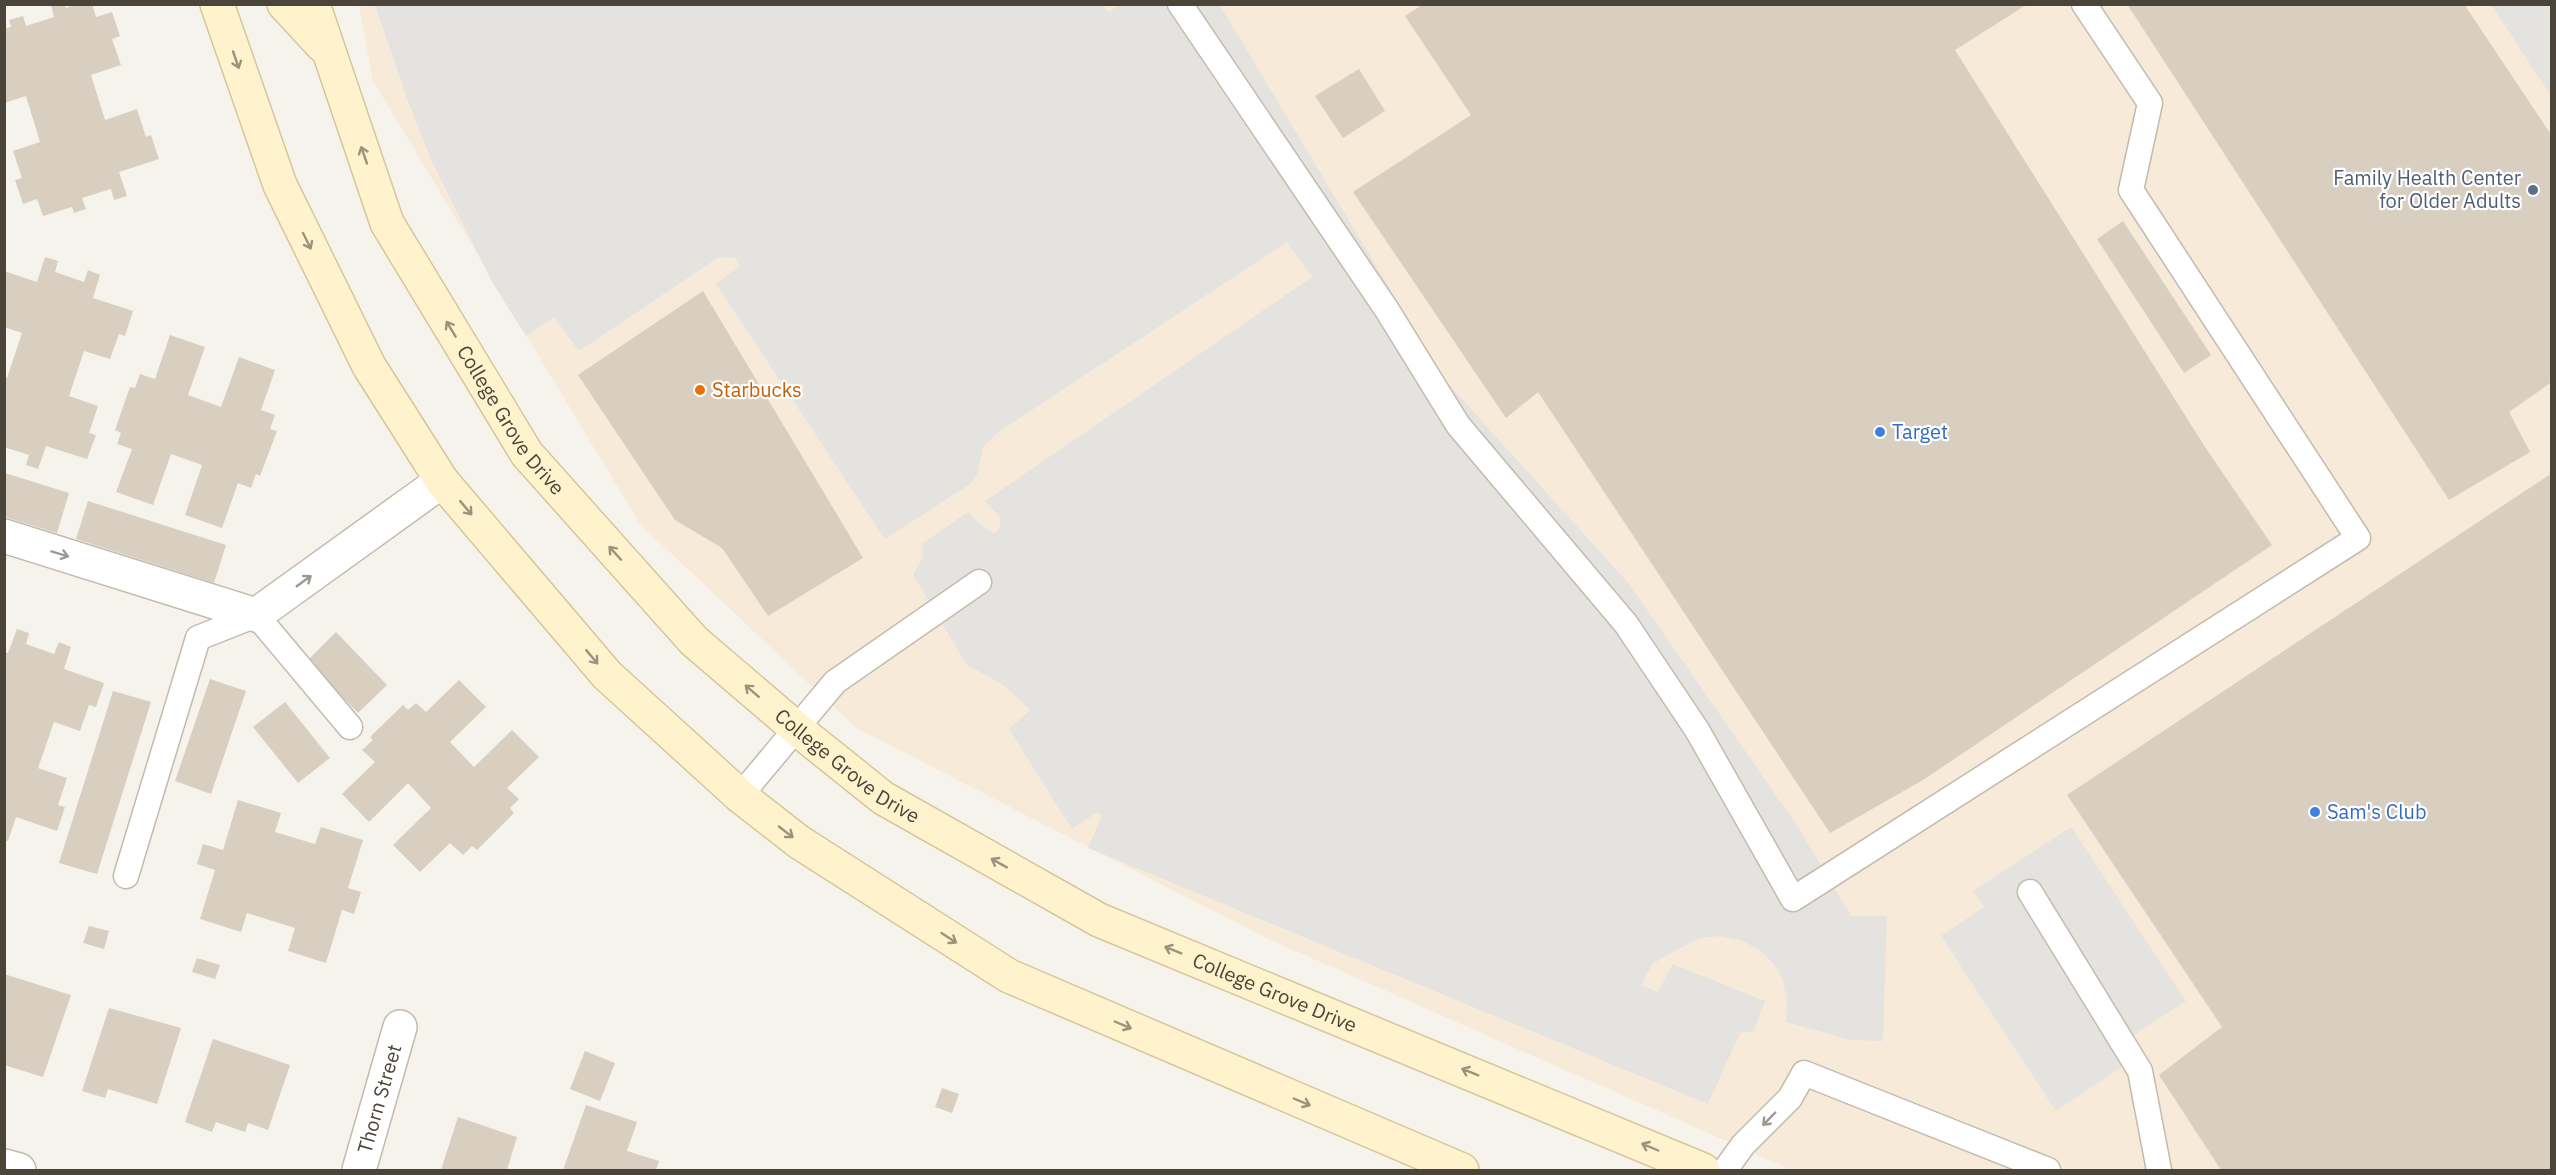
<svg xmlns="http://www.w3.org/2000/svg" width="2556" height="1175" font-family="'IBM Plex Sans',sans-serif">
	<rect width="100%" height="100%" fill="#f6f3ec"/>
	<polygon fill="#f7ead8" points="359,5 2551,5 2551,1170 1792,1170 1266,938 856,728 640,524 373,81"/>
	<g fill="#e5e3e0">
		<polygon points="1102,4 1108,12 1120,5 1220,5 1443,378 1630,585 1798,827 1851,916 1887,916 1883,1041 1850,1040 1786,1022 1787,999 1783,981 1774,964 1760,950 1741,940 1721,936 1699,938 1652,964 1641,985 1658,992 1673,964 1765,1001 1754,1031 1740,1033 1708,1104 1088,848 1102,815 1097,812 1072,829 1009,729 1030,710 1005,686 966,664 913,574 922,559 923,543 968,512 980,525 994,533 999,529 1001,518 985,501 1312,277 1287,242 997,433 983,447 977,476 969,485 885,539 716,284 740,265 735,258 719,257 579,351 554,317 526,336 492,282 433,164 408,101 375,5"/>
		<polygon points="2491,5 2551,5 2551,96"/>
		<polygon points="2071,827 2186,1001 2126,1040 2137,1057 2056,1111 1941,936 1984,907 1973,891"/>
	</g>
	<g fill="#d8cfc1">
		<polygon points="76,4 92,4 96,17 112,12 120,36 112,39 121,65 91,75 105,120 137,109 146,137 151,135 159,159 119,172 127,196 114,200 111,189 82,198 86,209 74,213 72,207 43,216 37,199 23,204 15,180 22,178 13,151 40,142 26,96 4,103 4,29 11,27 9,20 23,16 26,26 54,17 51,5 65,5 66,8"/>
		<polygon points="2127,4 2464,4 2552,136 2552,382 2509,412 2530,452 2449,500"/>
		<polygon points="1422,5 2026,5 1955,50 2205,447 2272,545 1923,780 1830,833 1538,392 1506,418 1353,192 1471,115 1405,16"/>
		<polygon points="1359,69 1385,111 1343,138 1315,96"/>
		<polygon points="2123,221 2211,355 2184,373 2097,239"/>
		<polygon points="45,257 58,261 55,272 84,282 88,270 100,275 93,298 133,311 125,336 119,334 110,359 84,351 69,396 98,406 89,433 96,435 87,459 46,446 38,469 26,465 29,455 4,447 4,377 7,378 22,333 4,327 4,271 37,282"/>
		<polygon points="703,291 863,558 768,616 722,548 675,520 578,375"/>
		<polygon points="170,335 205,347 188,395 221,407 239,357 275,370 261,410 275,415 270,429 277,431 260,476 256,474 251,488 238,483 222,528 185,515 202,465 171,454 153,505 116,492 132,449 117,444 121,433 115,430 130,387 135,388 140,374 155,379"/>
		<polygon points="5,473 69,493 57,533 5,517"/>
		<polygon points="2552,473 2552,1170 2221,1170 2159,1075 2222,1027 2067,795"/>
		<polygon points="88,501 226,545 214,583 76,539"/>
		<polygon points="17,629 29,633 26,644 54,654 59,642 71,647 64,669 104,683 96,707 89,705 80,731 54,722 38,768 67,778 58,805 65,807 57,831 16,817 8,841 4,840 4,652 8,653"/>
		<polygon points="336,632 387,685 358,713 307,661"/>
		<polygon points="210,679 246,691 211,794 175,781"/>
		<polygon points="459,680 486,707 450,742 474,767 512,730 539,757 507,788 519,799 510,808 514,813 477,850 472,846 463,855 450,843 420,872 393,845 431,808 408,783 369,822 342,794 375,762 362,750 373,740 370,737 403,705 408,710 416,703 426,712"/>
		<polygon points="113,691 151,702 97,874 59,863"/>
		<polygon points="285,702 330,758 298,783 253,727"/>
		<polygon points="238,800 281,813 275,832 315,844 321,827 363,840 348,888 361,892 354,914 342,910 326,963 288,951 295,928 247,913 241,932 200,919 215,870 197,864 203,844 223,850"/>
		<polygon points="89,926 109,931 104,949 83,943"/>
		<polygon points="197,958 220,965 215,979 192,972"/>
		<polygon points="4,974 71,995 43,1077 4,1065"/>
		<polygon points="109,1008 181,1028 157,1104 108,1089 105,1098 82,1091"/>
		<polygon points="213,1039 290,1065 268,1130 248,1123 245,1132 216,1122 212,1132 185,1122"/>
		<polygon points="585,1051 615,1063 600,1101 570,1089"/>
		<polygon points="942,1088 959,1094 952,1113 935,1107"/>
		<polygon points="586,1105 637,1122 627,1151 659,1161 656,1170 563,1170"/>
		<polygon points="458,1117 517,1137 507,1170 441,1170"/>
	</g>
	<g fill="none" stroke-linecap="round" stroke-linejoin="round">
		<defs>
			<g id="service">
				<polyline points="1180,4 1387,310 1458,425 1626,624 1697,730 1793,899 2358,538 2131,190 2150,103 2084,4"/>
				<polyline points="740,796 835,682 979,582"/>
				<polyline points="126,876 198,638 256,615 350,727"/>
				<polyline points="2030,892 2140,1071 2159,1170"/>
				<polyline points="1725,1170 1743,1145 1790,1098 1804,1073 2048,1170"/>
			</g>
			<g id="minor">
				<polyline points="4,536 256,615 442,481"/>
				<polyline points="4,1166 19,1170"/>
				<path id="s1" d="M359 1170 400 1027"/>
			</g>
			<g id="secondary">
				<polyline points="217,4 280,185 369,366 442,481 607,675 740,796 799,842 1009,976 1462,1170"/>
				<polyline points="284,4 322,45"/>
				<path id="s2" d="M313 4 387 223 527 454 694 641 797 729 883 798 1099 920 1703 1170"/>
			</g>
		</defs>
		<use href="#service" stroke="#c2bbae" stroke-width="27"/>
		<use href="#minor" stroke="#c2bbae" stroke-width="36"/>
		<use href="#secondary" stroke="#d6c79b" stroke-width="36"/>
		<use href="#service" stroke="#fff" stroke-width="24"/>
		<use href="#minor" stroke="#fff" stroke-width="33"/>
		<use href="#secondary" stroke="#fff3cd" stroke-width="33"/>
	</g>
	<defs><path id="oneway-shaft" d="M-6 0H5M1.5-3L5.5 0L1.5 3" fill="none" stroke-width="1.6" stroke-linecap="round" stroke-linejoin="round" transform="scale(1.5)"/></defs>
	<g stroke="#9c937c">
		<use href="#oneway-shaft" transform="translate(236 60) rotate(71)"/>
		<use href="#oneway-shaft" transform="translate(364 155) rotate(-109)"/>
		<use href="#oneway-shaft" transform="translate(307 241) rotate(64)"/>
		<use href="#oneway-shaft" transform="translate(451 329) rotate(-121)"/>
		<use href="#oneway-shaft" transform="translate(466 508) rotate(50)"/>
		<use href="#oneway-shaft" transform="translate(615 553) rotate(-132)"/>
		<use href="#oneway-shaft" transform="translate(592 657) rotate(50)"/>
		<use href="#oneway-shaft" transform="translate(752 691) rotate(-139)"/>
		<use href="#oneway-shaft" transform="translate(786 832) rotate(38)"/>
		<use href="#oneway-shaft" transform="translate(999 863) rotate(-151)"/>
		<use href="#oneway-shaft" transform="translate(949 938) rotate(33)"/>
		<use href="#oneway-shaft" transform="translate(1173 950) rotate(-158)"/>
		<use href="#oneway-shaft" transform="translate(1123 1025) rotate(23)"/>
		<use href="#oneway-shaft" transform="translate(1470 1072) rotate(-158)"/>
		<use href="#oneway-shaft" transform="translate(1302 1102) rotate(23)"/>
		<use href="#oneway-shaft" transform="translate(1650 1147) rotate(-157)"/>
	</g>
	<g stroke="#9c9892">
		<use href="#oneway-shaft" transform="translate(60 554) rotate(17)"/>
		<use href="#oneway-shaft" transform="translate(304 581) rotate(-36)"/>
		<use href="#oneway-shaft" transform="translate(1769 1119) rotate(134)"/>
	</g>
	<circle fill="#5c6f8a" stroke="#fff" stroke-width="2" cx="2533" cy="190" r="6"/>
	<circle fill="#e8710a" stroke="#fff" stroke-width="2" cx="700" cy="390" r="6"/>
	<g fill="#3f7fe0" stroke="#fff" stroke-width="2">
		<circle cx="1880" cy="432" r="6"/>
		<circle cx="2315" cy="812" r="6"/>
	</g>
	<g text-anchor="middle" stroke-width="4.5" stroke-linejoin="round" paint-order="stroke">
		<g font-size="20" fill="#4e5e75" stroke="#fff" text-anchor="end">
			<text x="2521" y="185">Family Health Center<tspan x="2521" dy="23">for Older Adults</tspan></text>
		</g>
		<g font-size="20" fill="#c56008" stroke="#fff" text-anchor="start">
			<text x="712" y="397">Starbucks</text>
		</g>
		<g font-size="20" fill="#4b4439" stroke="#fff">
			<text dy="7" stroke="none"><textPath href="#s2" startOffset="464">College Grove Drive</textPath></text>
			<text dy="7" stroke="none"><textPath href="#s2" startOffset="950">College Grove Drive</textPath></text>
			<text dy="7" stroke="none"><textPath href="#s2" startOffset="1436">College Grove Drive</textPath></text>
			<text dy="7" stroke="none"><textPath href="#s1" startOffset="74">Thorn Street</textPath></text>
		</g>
		<g font-size="20" fill="#366cbe" stroke="#fff" text-anchor="start">
			<text x="1892" y="439">Target</text>
			<text x="2327" y="819">Sam's Club</text>
		</g>
	</g>
	<rect width="2556" height="1175" fill="none" stroke="#4b4439" stroke-width="12"/>
</svg>
